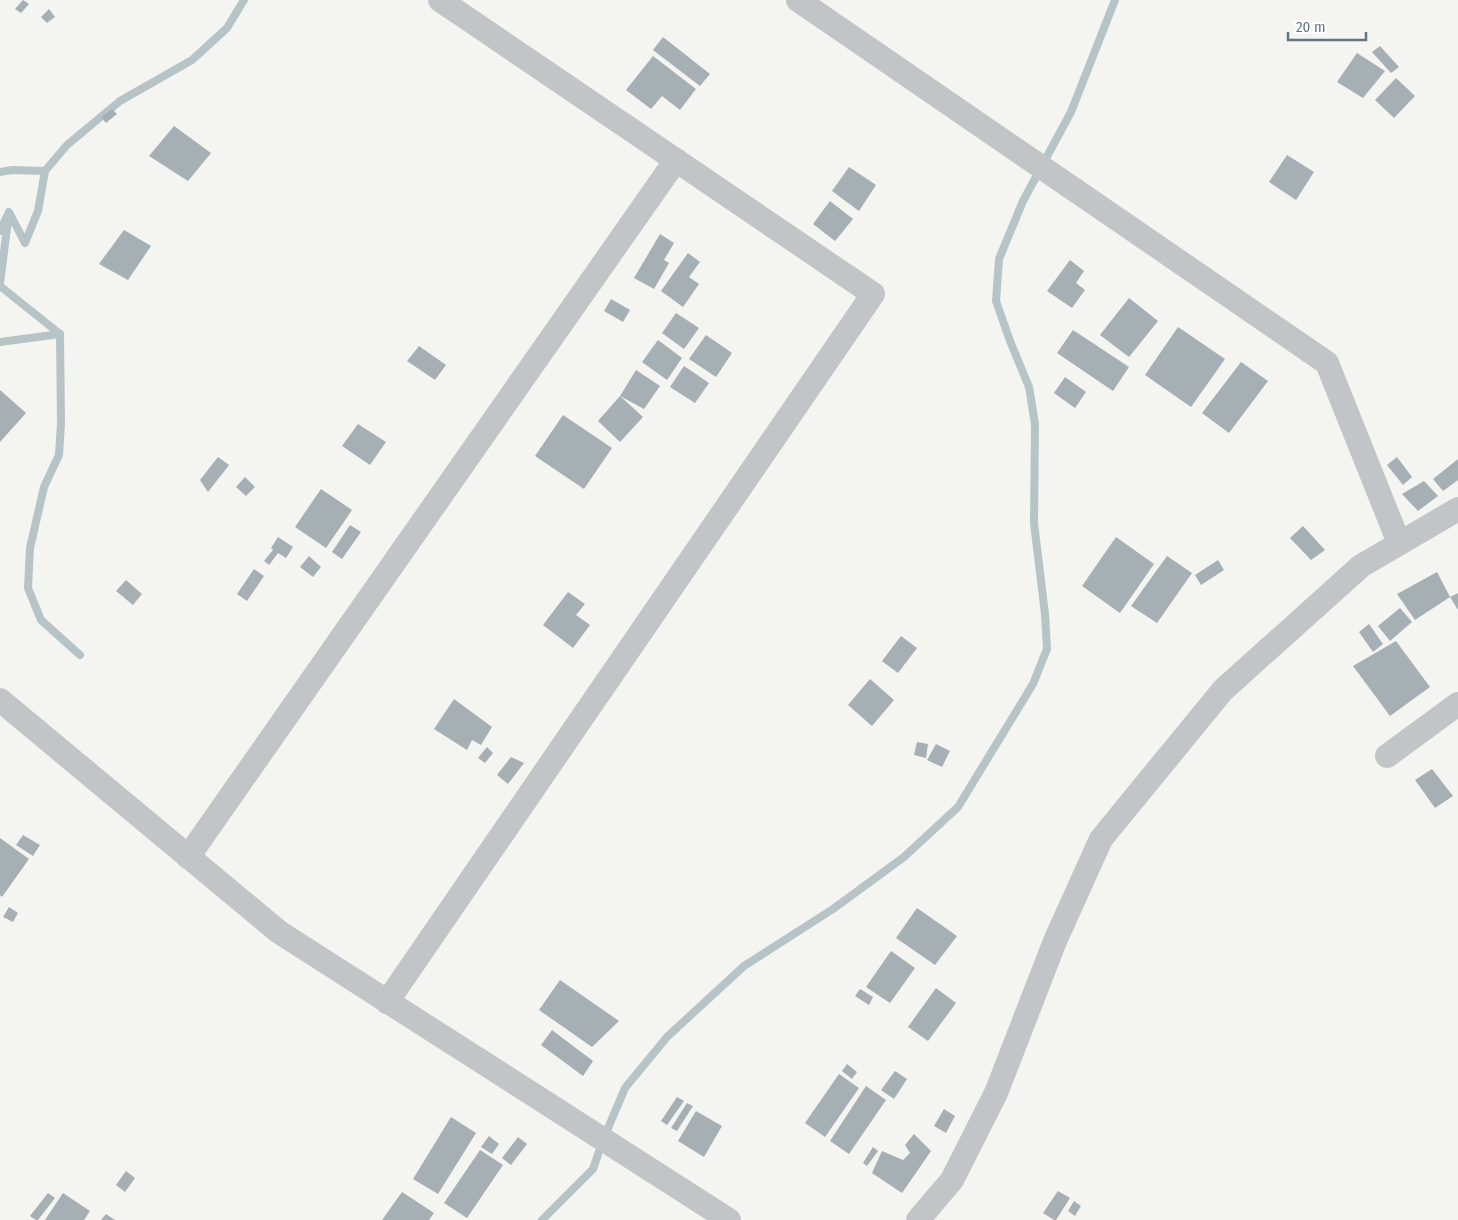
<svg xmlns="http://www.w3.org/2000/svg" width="1458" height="1220" font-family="'Fira Sans Condensed',sans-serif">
	<rect width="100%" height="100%" fill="#f4f4f0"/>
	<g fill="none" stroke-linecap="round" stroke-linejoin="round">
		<g stroke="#b6c4c7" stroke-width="8">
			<polyline points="0,172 12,170 45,171"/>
			<polyline points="0,231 9,212 25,243 38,211 45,171 67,145 120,101 192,60 227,28 244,0"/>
			<polyline points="0,283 8,220"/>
			<polyline points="0,286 60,334 0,342"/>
			<polyline points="60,334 61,423 59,455 44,487 30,548 28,588 41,620 80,655"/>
			<polyline points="542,1220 593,1169 603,1140 625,1088 667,1037 744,966 833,909 904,857 958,807 1033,684 1047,649 1045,614 1034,523 1035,424 1029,387 1010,341 996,301 999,259 1023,201 1071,112 1115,0"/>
		</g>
	</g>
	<g fill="#a6afb4">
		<polygon points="23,0 29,4 21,13 15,9"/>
		<polygon points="49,9 55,17 47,23 41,17"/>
		<polygon points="663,37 710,74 700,86 653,50"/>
		<polygon points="1380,46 1399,67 1391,73 1372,52"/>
		<polygon points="1357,53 1385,71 1363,98 1337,82"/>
		<polygon points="653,56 696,89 680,110 662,96 651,109 626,90"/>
		<polygon points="1396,78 1415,96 1394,118 1375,100"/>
		<polygon points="112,109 117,114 106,123 101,117"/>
		<polygon points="174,126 211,153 188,181 149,156"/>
		<polygon points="1287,155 1314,172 1296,200 1269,182"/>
		<polygon points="849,167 876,185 859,211 832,191"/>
		<polygon points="830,201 853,219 835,241 813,224"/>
		<polygon points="124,230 151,246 128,280 99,264"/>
		<polygon points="660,234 674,243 664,260 669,263 654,289 634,278"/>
		<polygon points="688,253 700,262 689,277 699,284 683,307 661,291"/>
		<polygon points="1070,260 1084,271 1076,283 1085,290 1072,308 1047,291"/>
		<polygon points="1129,298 1158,321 1129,357 1100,335"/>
		<polygon points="611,299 630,310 623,322 604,311"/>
		<polygon points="676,313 699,328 684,349 662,333"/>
		<polygon points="1178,327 1225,359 1191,407 1145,375"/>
		<polygon points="1073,330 1129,367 1113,391 1057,353"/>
		<polygon points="706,335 732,353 716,377 689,359"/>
		<polygon points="658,340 682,358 667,380 642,362"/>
		<polygon points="419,346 446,365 435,380 407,361"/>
		<polygon points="1241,362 1268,381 1229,433 1202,413"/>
		<polygon points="684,366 709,383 695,403 670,387"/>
		<polygon points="636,370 660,386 644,409 620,396"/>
		<polygon points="1065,377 1086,392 1075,408 1054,393"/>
		<polygon points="0,390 26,413 0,442"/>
		<polygon points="620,396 643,417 620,442 598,421"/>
		<polygon points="563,415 612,448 584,489 535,456"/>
		<polygon points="358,424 386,442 370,465 342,446"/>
		<polygon points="218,457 229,465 208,492 200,480"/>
		<polygon points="1397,457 1412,477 1403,485 1387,465"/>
		<polygon points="1458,459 1458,480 1443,491 1433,479"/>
		<polygon points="245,477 255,487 246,496 236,487"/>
		<polygon points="1424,481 1438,496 1418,511 1402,494"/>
		<polygon points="321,489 352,510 326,548 295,527"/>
		<polygon points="350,525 361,532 342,559 332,552"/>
		<polygon points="1303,526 1325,550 1311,560 1290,538"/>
		<polygon points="278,537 293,547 286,558 278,553 269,565 264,561 273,550 271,548"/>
		<polygon points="1116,537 1154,564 1120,613 1082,586"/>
		<polygon points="309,556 321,567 313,577 300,567"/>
		<polygon points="1167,556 1192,573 1157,623 1131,606"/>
		<polygon points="1218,560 1224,570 1201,585 1195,575"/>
		<polygon points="254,569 264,576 247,601 237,594"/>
		<polygon points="1437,572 1450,597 1415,620 1397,594"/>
		<polygon points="126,580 142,594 133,605 116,591"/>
		<polygon points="568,592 585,604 576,615 590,625 573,648 543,625"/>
		<polygon points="1458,593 1458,610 1450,597"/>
		<polygon points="1400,608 1412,622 1390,641 1378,626"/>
		<polygon points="1369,624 1383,644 1373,652 1359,632"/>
		<polygon points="901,636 917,648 898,673 882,661"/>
		<polygon points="1396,641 1430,687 1390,716 1353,666"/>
		<polygon points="870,679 894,700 872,726 848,705"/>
		<polygon points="454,699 492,727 481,745 472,740 467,750 434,729"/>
		<polygon points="917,742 928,744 926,758 914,755"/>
		<polygon points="936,744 950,751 942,767 927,760"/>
		<polygon points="487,747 493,753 485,763 478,758"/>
		<polygon points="511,757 524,763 508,784 497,775"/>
		<polygon points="1432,769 1453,796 1435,808 1415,780"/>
		<polygon points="23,835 40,845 33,856 16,845"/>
		<polygon points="0,838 29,859 2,897 0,895"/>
		<polygon points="9,907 18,913 13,922 3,917"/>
		<polygon points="917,908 957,936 935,965 896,938"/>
		<polygon points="891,951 915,968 890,1003 866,987"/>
		<polygon points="560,980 619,1021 592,1047 539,1010"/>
		<polygon points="936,988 956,1003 928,1041 908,1027"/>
		<polygon points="860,989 873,997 869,1005 855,996"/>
		<polygon points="552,1030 593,1061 583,1076 541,1045"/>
		<polygon points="847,1064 857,1072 852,1079 842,1071"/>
		<polygon points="895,1071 907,1079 894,1099 881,1090"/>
		<polygon points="839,1074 859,1088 825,1137 805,1123"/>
		<polygon points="866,1086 886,1100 849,1154 830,1141"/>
		<polygon points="677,1097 684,1101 667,1125 661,1121"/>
		<polygon points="687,1103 693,1106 677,1131 671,1128"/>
		<polygon points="944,1109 955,1116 946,1133 934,1126"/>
		<polygon points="696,1111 722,1126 704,1157 678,1141"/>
		<polygon points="451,1117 476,1133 438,1194 413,1179"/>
		<polygon points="914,1134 931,1151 902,1193 872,1173 882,1151 903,1160 910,1153 905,1145"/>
		<polygon points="489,1136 499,1144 492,1154 481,1147"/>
		<polygon points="518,1137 527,1144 511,1165 502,1158"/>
		<polygon points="873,1147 878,1151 867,1166 863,1163"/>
		<polygon points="480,1150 503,1165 467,1218 444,1203"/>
		<polygon points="126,1171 135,1178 125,1192 116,1185"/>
		<polygon points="1058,1191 1070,1198 1056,1220 1054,1220 1043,1213"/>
		<polygon points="402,1192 434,1213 429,1220 382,1220"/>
		<polygon points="48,1193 55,1198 38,1220 36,1220 30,1216"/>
		<polygon points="63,1193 90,1211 84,1220 45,1220"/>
		<polygon points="1074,1201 1081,1206 1075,1216 1068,1211"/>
		<polygon points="106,1214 115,1220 101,1220"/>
	</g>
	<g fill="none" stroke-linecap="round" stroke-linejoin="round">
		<g stroke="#c1c5c8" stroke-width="24">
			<polyline points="798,0 1327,363 1399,543"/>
			<polyline points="0,700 279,932 729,1220"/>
			<polyline points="1387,756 1458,704"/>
			<polyline points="188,857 676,160"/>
			<polyline points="387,1002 873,294 440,0"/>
			<polyline points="918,1220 952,1180 996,1093 1055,941 1101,839 1223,690 1361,566 1458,509"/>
		</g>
	</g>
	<path d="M1288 32v8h78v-8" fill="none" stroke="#627482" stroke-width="2.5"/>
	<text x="1296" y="32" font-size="15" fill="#627482" stroke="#ffffff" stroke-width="4" paint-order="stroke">20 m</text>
</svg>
